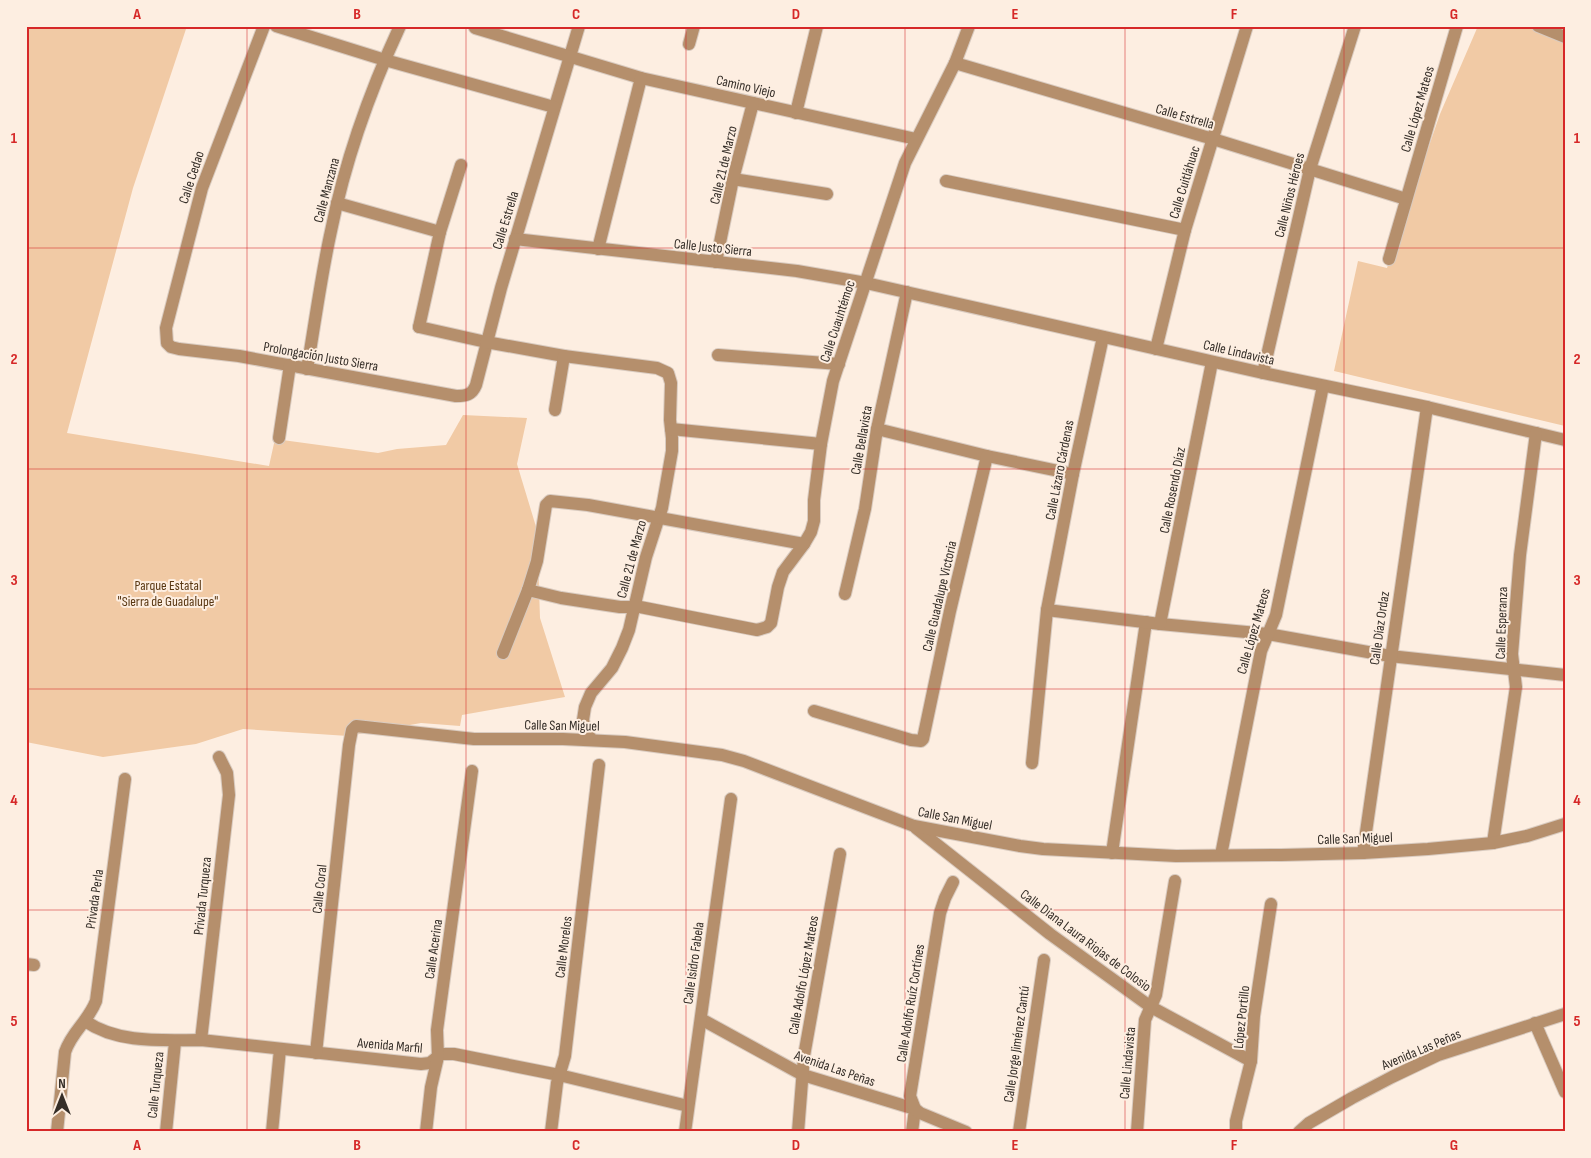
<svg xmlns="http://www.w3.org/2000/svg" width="1591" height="1158" font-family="'Sofia Sans Condensed',sans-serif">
	<rect width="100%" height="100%" fill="#fdeee1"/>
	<g fill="#f1caa5">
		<polygon points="26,26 187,26 133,188 67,433 269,466 275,439 378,453 397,449 446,445 463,415 527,418 517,464 537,530 540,618 565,697 462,715 460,726 421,723 348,736 243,729 196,744 103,757 26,742"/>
		<polygon points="1478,26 1565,26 1565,426 1334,371 1358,261 1387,268 1440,114"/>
	</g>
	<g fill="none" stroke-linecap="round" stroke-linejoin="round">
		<defs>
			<g id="pedestrian">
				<polyline points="419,327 486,342"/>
				<polyline points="592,740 586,732 583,720 585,707 591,693 612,668 622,648 629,630 646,557 659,517"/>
				<polyline points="1112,853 1146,622"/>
				<polyline points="701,1019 803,1075 915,1109 912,1132"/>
				<polyline points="798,1132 804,1056 840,854"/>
			</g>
			<g id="minor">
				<path d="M264 26 202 188 166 328 167 343 171 347 179 349 239 356 456 396C466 396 472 395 476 385L501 288 579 26"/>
				<polyline points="276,26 385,60 554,107"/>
				<polyline points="1538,26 1565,37"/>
				<polyline points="475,28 641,78 916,139"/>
				<polyline points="689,44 694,26"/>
				<polyline points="955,63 1213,139 1406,199"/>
				<polyline points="796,113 817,26"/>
				<polyline points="733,179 827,194"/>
				<polyline points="946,181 1185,230"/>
				<polyline points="337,203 440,232"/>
				<polyline points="515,239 797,271 866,283 1263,373 1427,407 1565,440"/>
				<polyline points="598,249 641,78"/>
				<polyline points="1389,259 1457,26"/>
				<polyline points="716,262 733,179 753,103"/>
				<polyline points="419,327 440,232 461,165"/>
				<polyline points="486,342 564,356 657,368 668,373 671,383 670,420 672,438 672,451 662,508 659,517"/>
				<polyline points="1156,349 1185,230 1247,26"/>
				<polyline points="718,355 839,364"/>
				<path d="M307 369C315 323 321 276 331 231 345 161 370 91 400 26"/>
				<polyline points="1263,373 1310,169 1355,26"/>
				<polyline points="555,410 564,356"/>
				<polyline points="671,429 821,444"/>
				<polyline points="877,429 987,456 1073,474"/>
				<polyline points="279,438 290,365"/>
				<polyline points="528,590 561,598 620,607 640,607 757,630 767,627 771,623 778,587 783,572 804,544 811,532 814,521 814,500 821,444 833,381 905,163 955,63 969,26"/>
				<polyline points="845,594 865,509 877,429 907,292"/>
				<polyline points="1047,610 1160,624 1268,634 1390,656 1565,675"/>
				<polyline points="1160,624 1212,362"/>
				<polyline points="503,653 528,590 537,561 546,505 550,501 588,505 804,544"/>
				<polyline points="814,711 911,740 921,741 923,739 950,611 987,456"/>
				<polyline points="1032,763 1047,610 1073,474 1103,337"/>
				<polyline points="916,828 1050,934 1151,1007 1251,1061"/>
				<polyline points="1493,843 1516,687 1512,654 1520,555 1536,433"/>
				<polyline points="1363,853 1427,407"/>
				<polyline points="1221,855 1261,651 1276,615 1323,386"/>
				<polyline points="953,882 945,898 940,913 910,1096 915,1109 920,1113 966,1132"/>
				<polyline points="26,964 34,965"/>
				<path d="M85 1021C118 1044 163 1040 201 1040L421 1064 430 1063 441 1054H454L559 1075 688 1106"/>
				<polyline points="1535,1023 1565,1092"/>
				<polyline points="201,1040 229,795 227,773 219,757"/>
				<polyline points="316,1053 349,745 352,730 356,726 474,739 563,739 625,742 722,755 744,761 914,826 1020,846 1043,849 1176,856 1281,855 1363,853 1428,849 1493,843 1527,836 1565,824"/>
				<path d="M57 1132 65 1052C72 1031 88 1022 96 1001L125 779"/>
				<polyline points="166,1132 175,1042"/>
				<polyline points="272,1132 280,1049"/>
				<polyline points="426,1132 431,1087 438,1057 437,1030 472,771"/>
				<polyline points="551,1132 557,1083 565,1056 599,765"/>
				<polyline points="685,1132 731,799"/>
				<polyline points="1019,1132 1044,960"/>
				<polyline points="1137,1132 1145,1020 1156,995 1175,881"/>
				<polyline points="1236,1132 1236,1121 1251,1061 1254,1016 1271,904"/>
				<polyline points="1299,1132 1309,1123 1352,1098 1392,1077 1438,1055 1565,1014"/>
			</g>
		</defs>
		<use href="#pedestrian" stroke="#d9cbc0" stroke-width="14"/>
		<use href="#minor" stroke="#d9cbc0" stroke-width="14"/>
		<use href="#pedestrian" stroke="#b58f6c" stroke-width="12"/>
		<use href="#minor" stroke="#b58f6c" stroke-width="12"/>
	</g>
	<path fill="none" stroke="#d62828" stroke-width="1" stroke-opacity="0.55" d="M247 26V1132M466 26V1132M686 26V1132M905 26V1132M1125 26V1132M1344 26V1132M26 248H1565M26 469H1565M26 689H1565M26 910H1565"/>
	<g text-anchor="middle" stroke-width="4" stroke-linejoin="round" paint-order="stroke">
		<g font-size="14" fill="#352e28" stroke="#fdeee1">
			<text transform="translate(746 86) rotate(13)" y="5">Camino Viejo</text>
			<text transform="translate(1417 109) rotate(-74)" y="5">Calle López Mateos</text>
			<text transform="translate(1185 116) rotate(16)" y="5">Calle Estrella</text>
			<text transform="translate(723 165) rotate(-77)" y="5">Calle 21 de Marzo</text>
			<text transform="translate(191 177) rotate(-72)" y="5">Calle Cedao</text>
			<text transform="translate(1184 182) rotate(-73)" y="5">Calle Cuitláhuac</text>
			<text transform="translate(326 190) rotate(-75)" y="5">Calle Manzana</text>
			<text transform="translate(1289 195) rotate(-76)" y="5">Calle Niños Héroes</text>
			<text transform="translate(505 220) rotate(-73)" y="5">Calle Estrella</text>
			<text transform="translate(713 247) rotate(6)" y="5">Calle Justo Sierra</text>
			<text transform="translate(837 321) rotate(-72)" y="5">Calle Cuauhtémoc</text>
			<text transform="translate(1239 352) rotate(13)" y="5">Calle Lindavista</text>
			<text transform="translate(321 356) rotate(10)" y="5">Prolongación Justo Sierra</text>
			<text transform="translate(861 440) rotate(-80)" y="5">Calle Bellavista</text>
			<text transform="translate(1059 470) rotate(-79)" y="5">Calle Lázaro Cárdenas</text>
			<text transform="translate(1172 490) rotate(-79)" y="5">Calle Rosendo Díaz</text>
			<text transform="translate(631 559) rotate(-75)" y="5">Calle 21 de Marzo</text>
			<text transform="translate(939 596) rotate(-77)" y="5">Calle Guadalupe Victoria</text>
			<text transform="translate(1501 623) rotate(-88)" y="5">Calle Esperanza</text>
			<text transform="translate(1379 628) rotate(-82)" y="5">Calle Díaz Ordaz</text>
			<text transform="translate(1253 631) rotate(-74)" y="5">Calle López Mateos</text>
			<text transform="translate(562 725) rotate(1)" y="5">Calle San Miguel</text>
			<text transform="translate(955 818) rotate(11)" y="5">Calle San Miguel</text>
			<text transform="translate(1355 838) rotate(-2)" y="5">Calle San Miguel</text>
			<text transform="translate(319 889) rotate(-84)" y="5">Calle Coral</text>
			<text transform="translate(202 896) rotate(-84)" y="5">Privada Turqueza</text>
			<text transform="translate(94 899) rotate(-82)" y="5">Privada Perla</text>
			<text transform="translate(1086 940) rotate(37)" y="5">Calle Diana Laura Riojas de Colosio</text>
			<text transform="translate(563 947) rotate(-83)" y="5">Calle Morelos</text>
			<text transform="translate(433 949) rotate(-82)" y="5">Calle Acerina</text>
			<text transform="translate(693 963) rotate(-82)" y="5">Calle Isidro Fabela</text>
			<text transform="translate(803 975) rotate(-80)" y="5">Calle Adolfo López Mateos</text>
			<text transform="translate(910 1003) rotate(-81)" y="5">Calle Adolfo Ruíz Cortínes</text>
			<text transform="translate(1241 1017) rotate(-84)" y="5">López Portillo</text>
			<text transform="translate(1016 1044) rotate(-82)" y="5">Calle Jorge Jiménez Cantú</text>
			<text transform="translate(390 1045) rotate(5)" y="5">Avenida Marfil</text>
			<text transform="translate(1421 1049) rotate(-23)" y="5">Avenida Las Peñas</text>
			<text transform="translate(1127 1063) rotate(-85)" y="5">Calle Lindavista</text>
			<text transform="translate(835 1068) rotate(19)" y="5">Avenida Las Peñas</text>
			<text transform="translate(155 1085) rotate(-84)" y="5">Calle Turqueza</text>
		</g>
		<g font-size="14" fill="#593712" stroke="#fdeee1">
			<text x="168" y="590">Parque Estatal<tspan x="168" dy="16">"Sierra de Guadalupe"</tspan></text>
		</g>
	</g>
	<rect width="1591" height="1158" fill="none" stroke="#fdeee1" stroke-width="55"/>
	<g transform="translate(62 1096)" stroke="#fdeee1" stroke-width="4" paint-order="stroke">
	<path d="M0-4L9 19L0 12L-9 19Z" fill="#352e28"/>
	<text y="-8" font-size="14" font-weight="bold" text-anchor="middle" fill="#352e28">N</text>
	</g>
	<rect x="28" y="28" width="1536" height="1102" fill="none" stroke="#d62828" stroke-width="2"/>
	<g font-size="16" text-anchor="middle" font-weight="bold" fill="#d62828">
		<text x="137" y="19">A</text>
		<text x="357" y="19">B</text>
		<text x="576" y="19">C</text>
		<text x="796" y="19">D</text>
		<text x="1015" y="19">E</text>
		<text x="1234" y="19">F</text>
		<text x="1454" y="19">G</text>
		<text x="14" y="143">1</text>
		<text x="1577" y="143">1</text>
		<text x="14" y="364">2</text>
		<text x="1577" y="364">2</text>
		<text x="14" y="585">3</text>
		<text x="1577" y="585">3</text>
		<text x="14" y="805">4</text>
		<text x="1577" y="805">4</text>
		<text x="14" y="1026">5</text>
		<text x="1577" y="1026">5</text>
		<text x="137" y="1150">A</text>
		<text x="357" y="1150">B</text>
		<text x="576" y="1150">C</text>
		<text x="796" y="1150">D</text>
		<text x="1015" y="1150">E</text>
		<text x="1234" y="1150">F</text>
		<text x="1454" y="1150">G</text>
	</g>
</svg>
